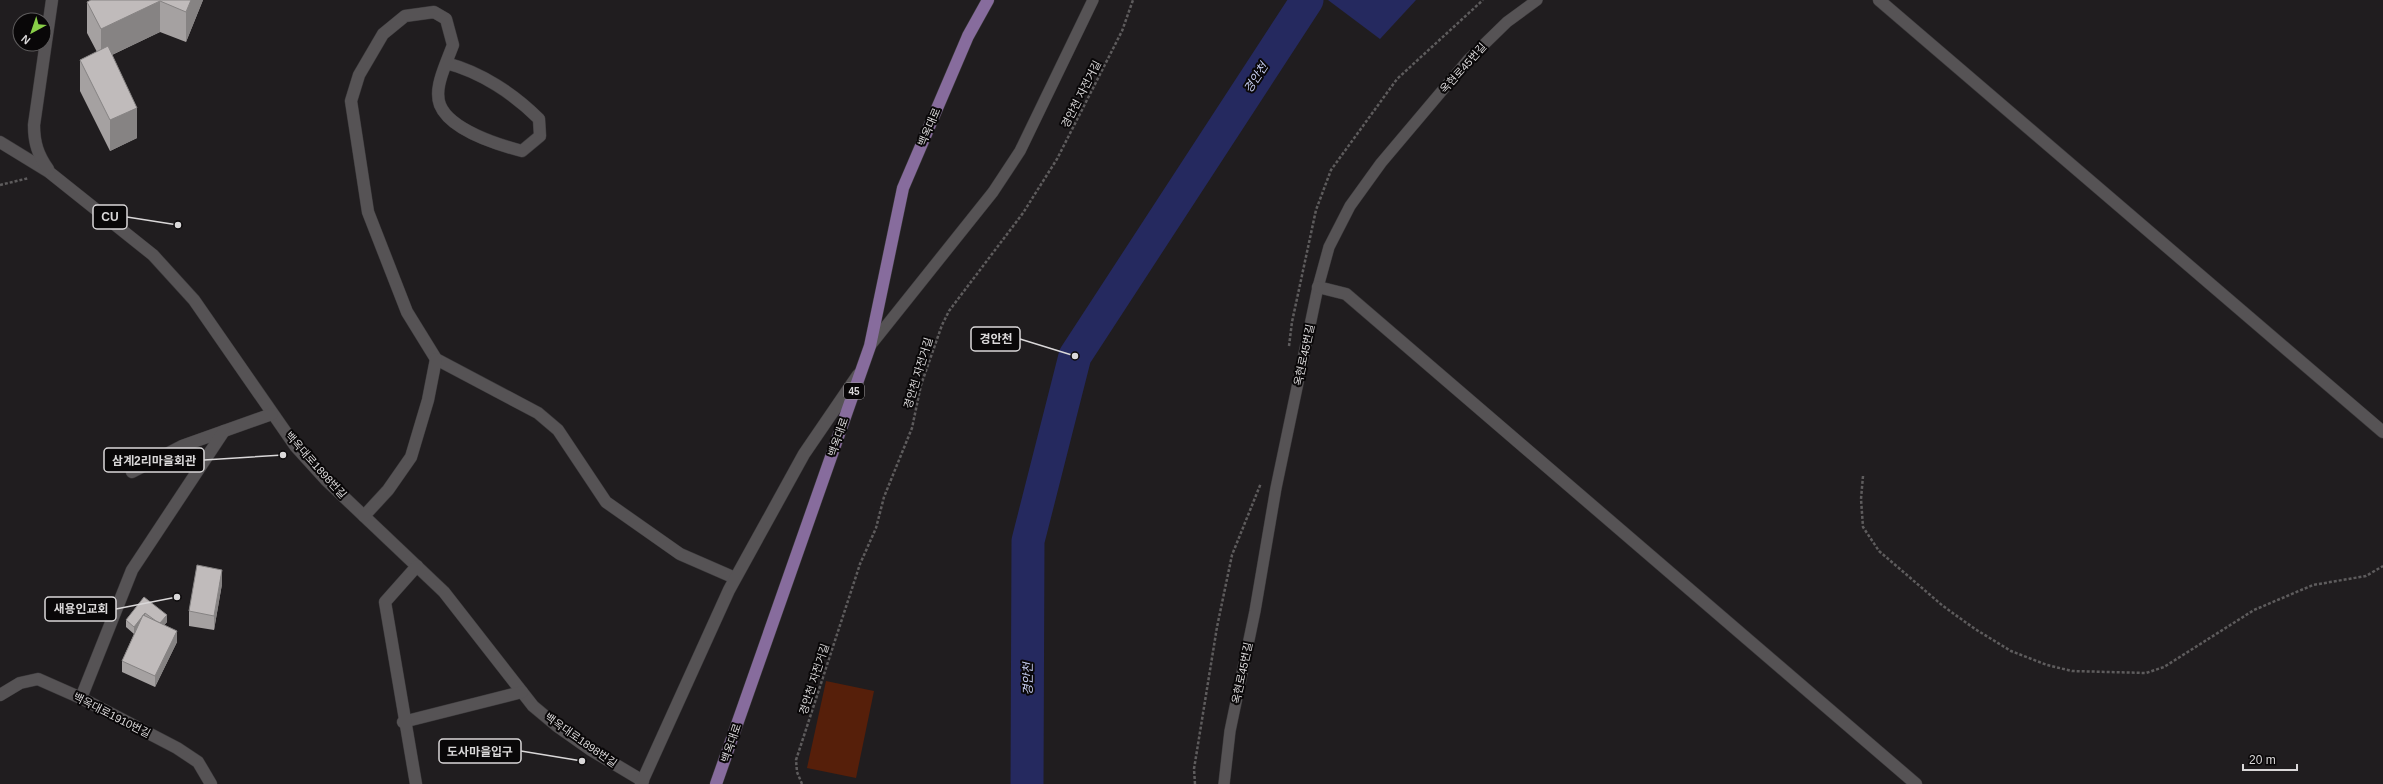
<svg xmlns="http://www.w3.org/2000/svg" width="2383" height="784" font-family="Arial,'Noto Sans KR',sans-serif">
	<rect width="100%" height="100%" fill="#201d1f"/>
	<polygon fill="#561f0a" points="826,681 874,691 856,778 807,768"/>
	<polygon fill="#25295f" points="1328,0 1416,0 1380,39"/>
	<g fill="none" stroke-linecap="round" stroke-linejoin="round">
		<polyline stroke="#25295f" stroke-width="33" points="1027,784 1028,541 1075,356 1307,0"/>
		<defs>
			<g id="service">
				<polyline points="870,346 993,192 1020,151 1093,0"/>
				<polyline points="1224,784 1230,731 1255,611 1276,488 1318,287 1329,247 1350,206 1381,163 1468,60 1507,22 1537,0"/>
			</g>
			<g id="minor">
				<polyline points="1879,0 2383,432"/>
				<path d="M446 63C441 76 435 92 440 105 450 130 499 145 522 151L540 136 539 119C514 94 481 72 446 63L453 45 446 19 434 12 405 16 383 34 359 75 351 101 368 212 407 312 436 359 538 413 558 430 606 502 680 554 735 578"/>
				<polyline points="0,142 49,172 153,255 194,300 296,447 326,480 444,592 533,706 557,726 591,750 643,781"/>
				<path d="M48 169C38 155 34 143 34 125L52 0"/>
				<polyline points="1318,287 1346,294 1916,784"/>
				<polyline points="132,472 182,446 272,414"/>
				<polyline points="364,516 388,490 411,457 428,400 436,359"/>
				<polyline points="0,695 20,683 38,679 81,698 177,748 198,762 211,784"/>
				<polyline points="81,698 132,570 224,431"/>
				<polyline points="403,722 522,692"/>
				<polyline points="416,784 385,602 417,566"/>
				<polyline points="641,784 729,590 804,454 858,375"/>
			</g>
			<polyline id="primary" points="716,784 870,346 903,188 968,36 988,0"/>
		</defs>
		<use href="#service" stroke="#3b393b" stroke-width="12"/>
		<use href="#minor" stroke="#3b393b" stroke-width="13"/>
		<use href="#primary" stroke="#3b393b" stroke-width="13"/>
		<g stroke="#5e5c5d" stroke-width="2.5" stroke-dasharray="3 2" stroke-linecap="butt">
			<polyline points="0,185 29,178"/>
			<polyline points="1289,346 1292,322 1316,210 1331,170 1397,79 1483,0"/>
			<polyline points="1863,476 1861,499 1863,527 1879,551 1943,606 1975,629 2011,651 2047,665 2072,671 2146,673 2164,667 2254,610 2313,585 2366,576 2383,566"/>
			<polyline points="802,784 797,772 796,760 860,564 876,528 884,497 912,428 921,385 942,325 949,311 1023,213 1057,159 1122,31 1133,0"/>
			<polyline points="1195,784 1194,769 1217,627 1232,555 1261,483"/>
		</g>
		<use href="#service" stroke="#565355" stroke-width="11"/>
		<use href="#minor" stroke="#565355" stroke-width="12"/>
		<use href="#primary" stroke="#876c9d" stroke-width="12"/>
	</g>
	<g fill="#a5a1a1">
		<polygon points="91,0 203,0 186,42 160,32 112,55 137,138 110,151 80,91 80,60 97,52 87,33 87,2"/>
		<polygon points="222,584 214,630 189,626 189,611"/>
		<polygon points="144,597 167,622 164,625 177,642 155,687 122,672 122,661 134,634 126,627 126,620"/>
	</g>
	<g fill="#868383">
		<polygon points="191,0 203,0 186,42 186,12"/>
		<polygon points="160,1 160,32 101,60 101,29"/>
		<polygon points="137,108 137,138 110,151 110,120"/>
		<polygon points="222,570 222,584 214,630 214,616"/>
		<polygon points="145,613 145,621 134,634 134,627"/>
		<polygon points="167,615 167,622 159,632 159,624"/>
		<polygon points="177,631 177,642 155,687 155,676"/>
	</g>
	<g fill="#c0bbbb" stroke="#868383">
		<polygon points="91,0 191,0 186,12 160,1 101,29 87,2"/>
		<polygon points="108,46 137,108 110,120 80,60"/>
		<polygon points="197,565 222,570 214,616 189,611"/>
		<polygon points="144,597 167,615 160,623 156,621 145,613 134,627 126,620"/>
		<polygon points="143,615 177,631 155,676 122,661"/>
	</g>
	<g text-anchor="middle" stroke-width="4" stroke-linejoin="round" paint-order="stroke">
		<rect fill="#090708" stroke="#9b999a" stroke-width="1" x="844" y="383" width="20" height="16" rx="3"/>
		<g font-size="10" font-weight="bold" fill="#dad8d9">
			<text x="854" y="395">45</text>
		</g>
		<g font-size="11" fill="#dad8d9" stroke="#090708">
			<text transform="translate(1463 68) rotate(-48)" y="4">옥현로45번길</text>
			<text transform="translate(1081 94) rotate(-63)" y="4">경안천 자전거길</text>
			<text transform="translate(929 127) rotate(-67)" y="4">백옥대로</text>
			<text transform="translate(1304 355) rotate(-78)" y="4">옥현로45번길</text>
			<text transform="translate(918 373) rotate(-73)" y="4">경안천 자전거길</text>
			<text transform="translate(838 437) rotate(-71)" y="4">백옥대로</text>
			<text transform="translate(316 465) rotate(48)" y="4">백옥대로1898번길</text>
			<text transform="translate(1242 673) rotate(-78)" y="4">옥현로45번길</text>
			<text transform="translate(814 679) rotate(-72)" y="4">경안천 자전거길</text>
			<text transform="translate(112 715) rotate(27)" y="4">백옥대로1910번길</text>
			<text transform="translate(581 740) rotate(35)" y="4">백옥대로1898번길</text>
			<text transform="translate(731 743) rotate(-71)" y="4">백옥대로</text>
		</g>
		<g font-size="12" font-style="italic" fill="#c9d0f4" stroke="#090708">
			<text transform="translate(1256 78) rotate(-57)" y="4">경안천</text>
			<text transform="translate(1028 679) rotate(-90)" y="4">경안천</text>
		</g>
	</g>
	<path fill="none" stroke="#dad8d9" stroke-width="1.5" d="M178 225L127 217M1075 356L1020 339M283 455L204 460M177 597L116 609M582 761L521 751"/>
	<g fill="#dad8d9" stroke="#090708" stroke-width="1.5">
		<circle cx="178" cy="225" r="4"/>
		<circle cx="1075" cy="356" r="4"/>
		<circle cx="283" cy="455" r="4"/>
		<circle cx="177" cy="597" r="4"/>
		<circle cx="582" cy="761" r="4"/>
	</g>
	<g fill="#090708" stroke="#dad8d9" stroke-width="1.5">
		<rect x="93" y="205" width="34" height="24" rx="4"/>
		<rect x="971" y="327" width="49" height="24" rx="4"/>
		<rect x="104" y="448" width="100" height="24" rx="4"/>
		<rect x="45" y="597" width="71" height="24" rx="4"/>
		<rect x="439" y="739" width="82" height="24" rx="4"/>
	</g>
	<g font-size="12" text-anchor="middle" font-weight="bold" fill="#dad8d9">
		<text x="110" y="221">CU</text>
		<text x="996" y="343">경안천</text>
		<text x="154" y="465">삼계2리마을회관</text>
		<text x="81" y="613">새용인교회</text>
		<text x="480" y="756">도사마을입구</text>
	</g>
	<g transform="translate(32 32) rotate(220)"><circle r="19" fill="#090708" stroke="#5d5b5c"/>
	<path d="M0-3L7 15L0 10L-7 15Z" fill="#89cf48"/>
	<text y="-6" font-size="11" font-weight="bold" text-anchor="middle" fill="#dad8d9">N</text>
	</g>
	<path d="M2243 764v6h54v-6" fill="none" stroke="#dad8d9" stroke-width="2"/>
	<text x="2249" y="764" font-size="12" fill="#dad8d9" stroke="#090708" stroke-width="3" paint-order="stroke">20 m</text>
</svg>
